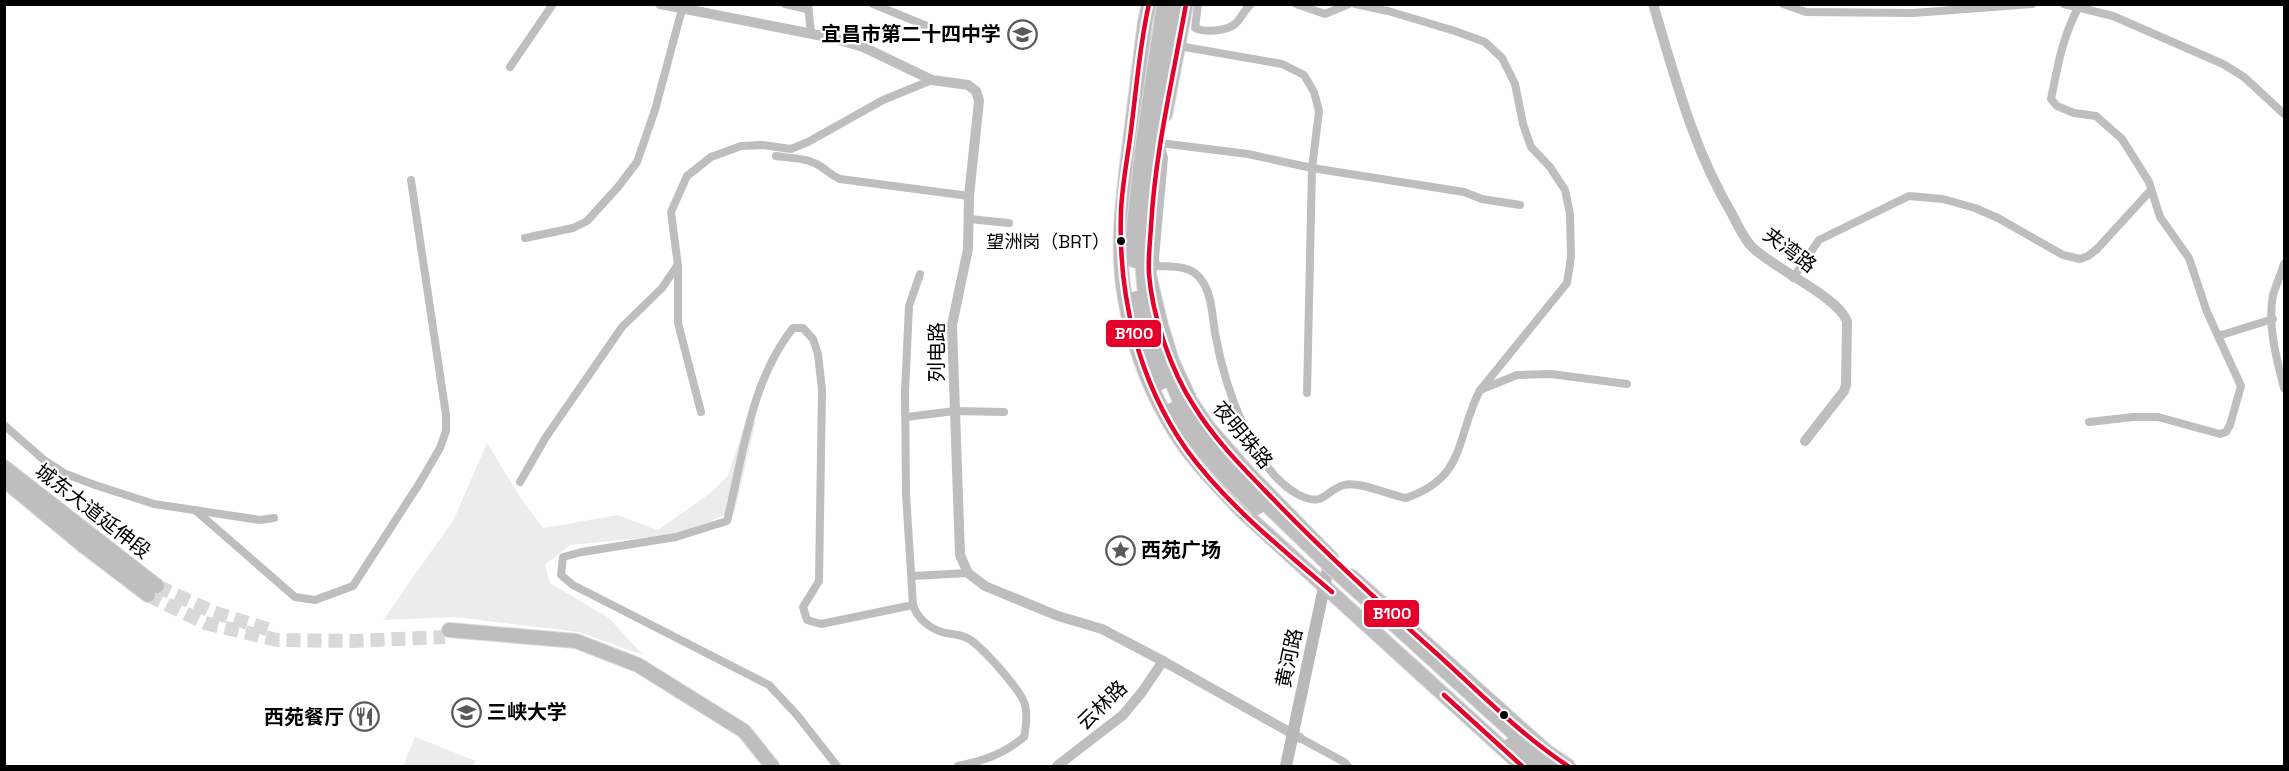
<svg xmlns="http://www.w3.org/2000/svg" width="2289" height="771" font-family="'Space Grotesk','Noto Sans SC',sans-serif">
	<rect width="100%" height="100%" fill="#fff"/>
	<g fill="#ececec">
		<polygon points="747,417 756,421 735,511 681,534 570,545 545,565 550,583 609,618 643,655 579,632 454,617 383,620 454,519 487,443 522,500 543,528 618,515 658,530 709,494 728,476"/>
		<polygon points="415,737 476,761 473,766 403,766"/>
	</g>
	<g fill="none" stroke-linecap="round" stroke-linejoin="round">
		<g stroke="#d9d9d9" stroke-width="14" stroke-dasharray="14 7" stroke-linecap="butt">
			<polyline points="157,586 213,612 270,630"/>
			<polyline points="148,595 205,623 277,640 353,641 445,637"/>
		</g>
		<defs>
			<g id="primary">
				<path d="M1149 4 1145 22C1140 64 1134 107 1129 149 1123 198 1116 249 1125 298 1132 340 1146 381 1167 418 1187 455 1216 484 1244 513L1522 766"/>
				<polyline points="1165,115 1186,4"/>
				<polyline points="1150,223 1149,275 1161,325 1172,361 1191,402 1208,427 1250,475 1332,559"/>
				<polyline points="4,467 157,586"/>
				<polyline points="4,480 85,547 148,595"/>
				<polyline points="1351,576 1547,752 1568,766"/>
				<polyline points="449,630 576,641 638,665 744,731 772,766"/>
			</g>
		</defs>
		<use href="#primary" stroke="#dbdbdb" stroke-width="16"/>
		<g stroke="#bebebe" stroke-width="8">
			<polyline points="785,4 807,9"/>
			<polyline points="808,4 811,34"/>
			<polyline points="873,4 927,26"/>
			<path d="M1198 4 1195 28C1205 33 1226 31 1235 24 1241 19 1244 10 1251 4"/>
			<polyline points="1296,4 1325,14 1349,4"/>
			<polyline points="1355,4 1388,11 1455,31 1485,42 1502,58 1515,84 1523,124 1531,147 1550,167 1565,190 1570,214 1571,257 1567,283 1481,389"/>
			<polyline points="1783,4 1806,12 1913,13 2032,4"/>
			<polyline points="2064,4 2113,16 2223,64 2244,77 2284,114"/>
			<path d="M2079 6C2062 38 2058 65 2051 99L2057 106 2074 113 2096 116 2122 139 2149 182 2160 217 2189 258 2207 312 2241 386 2230 425 2226 432 2220 434 2158 417H2133L2089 422"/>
			<polyline points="1179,46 1282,64 1304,75 1314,92 1319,111 1312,168 1307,393"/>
			<polyline points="510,67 553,4"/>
			<path d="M776 156C790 158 808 158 820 166 828 171 831 175 840 179L969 196"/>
			<path d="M1520 205 1482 199 1464 192 1312 168 1248 154 1160 143 1164 158 1155 258 1156 266C1171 267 1189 265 1199 277 1212 291 1212 315 1215 333 1224 383 1251 470 1299 495 1325 508 1325 490 1344 485 1359 481 1390 495 1406 498 1467 477 1455 439 1480 390L1517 375 1551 374 1627 384"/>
			<polyline points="969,219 1009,223"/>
			<polyline points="525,238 573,228 587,221 618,187 637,162 655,110 682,9"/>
			<path d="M2284 264C2281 274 2276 285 2273 295 2267 325 2277 360 2284 388"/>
			<path d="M920 274 909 306 905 392 906 494 913 605C917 618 929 628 942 632 952 635 959 633 969 639 982 647 1022 691 1025 705 1028 716 1026 727 1024 737 1004 754 983 761 958 766"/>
			<polyline points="1793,278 1819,240 1909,196 1943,199 1975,208 1998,218 2063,255 2080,259 2088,256 2097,249 2151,190"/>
			<polyline points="2218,336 2273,319"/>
			<polyline points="701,412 678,323 678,266 671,212 687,176 711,157 741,146 762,145 791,149 808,142 883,100 932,80"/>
			<polyline points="906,417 955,411 1004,412"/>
			<polyline points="4,425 44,460 66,474 95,485 154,504 260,520 274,518"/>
			<polyline points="520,482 546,437 622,327 662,288 677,266"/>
			<polyline points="195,510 295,597 315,600 353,586 419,484 440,448 446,431 446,415 411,180"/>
			<polyline points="913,576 968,573"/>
			<polyline points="1300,738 1344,762 1348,766"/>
			<path d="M837 766 797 715 769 685 573 585 561 575 563 557 582 552 676 537 727 521C743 457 750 382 793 328H803L813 339 818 354 822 390 819 581 803 607 807 620 821 624 913 605"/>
		</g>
		<g stroke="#bebebe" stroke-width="10">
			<polyline points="660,4 833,38 863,47 932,80 968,85 976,91 979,101 969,196 968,249 952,325 960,555 968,573 985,586 1058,616 1102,629 1163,661 1300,738"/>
			<path d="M1653 4C1675 77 1693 149 1732 214 1737 224 1743 237 1751 246 1774 269 1837 296 1847 321L1846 385 1844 391 1805 441"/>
			<polyline points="1057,766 1123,715 1142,692 1163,661"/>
		</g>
		<polyline stroke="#b8b8b8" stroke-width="12" points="1286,766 1330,559"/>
		<use href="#primary" stroke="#bebebe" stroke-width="14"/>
		<defs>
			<g id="trunk-bridge">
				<polyline points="1178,4 1154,143 1145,214 1142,261 1145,295 1155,339 1182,407 1222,460 1242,481 1332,568 1550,766"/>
				<polyline points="1134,261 1133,233 1143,143 1164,4"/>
				<polyline points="1136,298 1144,337 1161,383"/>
				<path d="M1173 409C1196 447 1225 478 1257 508"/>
				<polyline points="1510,745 1534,766"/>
			</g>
		</defs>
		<use href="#trunk-bridge" stroke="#dbdbdb" stroke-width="16" stroke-linecap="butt"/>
		<use href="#trunk-bridge" stroke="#bebebe" stroke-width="14"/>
		<defs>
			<g id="bus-1">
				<path d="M1149 4C1140 43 1137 83 1132 122 1129 152 1122 182 1121 212 1118 296 1138 380 1186 449 1226 504 1281 548 1332 592"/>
				<path d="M1186 4C1173 78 1155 152 1151 227 1150 242 1148 258 1149 274 1152 315 1171 371 1194 406 1216 442 1247 472 1276 502 1327 555 1381 604 1436 653 1479 692 1520 734 1568 766"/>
				<polyline points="1444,695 1522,766"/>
			</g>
		</defs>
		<use href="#bus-1" stroke="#fff" stroke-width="9"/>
		<use href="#bus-1" stroke="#e4002b" stroke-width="4.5"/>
	</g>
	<defs>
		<symbol id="school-ring" viewBox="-11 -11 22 22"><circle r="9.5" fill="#fff" stroke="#595959" stroke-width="1.5"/><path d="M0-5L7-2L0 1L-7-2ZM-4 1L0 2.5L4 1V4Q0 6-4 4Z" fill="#595959"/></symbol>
		<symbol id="sight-ring" viewBox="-11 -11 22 22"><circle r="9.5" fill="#fff" stroke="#595959" stroke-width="1.5"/><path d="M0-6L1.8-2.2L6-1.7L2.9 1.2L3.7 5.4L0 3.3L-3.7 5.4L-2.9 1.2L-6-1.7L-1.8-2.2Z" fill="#595959"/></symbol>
		<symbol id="university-ring" viewBox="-11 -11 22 22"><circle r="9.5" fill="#fff" stroke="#595959" stroke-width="1.5"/><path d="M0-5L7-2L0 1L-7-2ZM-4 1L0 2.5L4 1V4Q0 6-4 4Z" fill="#595959"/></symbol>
		<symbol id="restaurant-ring" viewBox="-11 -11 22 22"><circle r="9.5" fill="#fff" stroke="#595959" stroke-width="1.5"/><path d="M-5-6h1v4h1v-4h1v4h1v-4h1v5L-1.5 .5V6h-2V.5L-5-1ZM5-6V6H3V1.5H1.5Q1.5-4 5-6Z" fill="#595959"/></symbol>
	</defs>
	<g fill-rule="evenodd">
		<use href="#school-ring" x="1006" y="18" width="33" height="33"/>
		<use href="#sight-ring" x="1104" y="534" width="33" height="33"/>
		<use href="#university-ring" x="450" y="696" width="33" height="33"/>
		<use href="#restaurant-ring" x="348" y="700" width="33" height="33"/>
	</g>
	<g fill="#000" stroke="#fff" stroke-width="2">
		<circle cx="1121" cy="241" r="5"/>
		<circle cx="1504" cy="715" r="5"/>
	</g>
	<g text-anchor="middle" stroke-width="4.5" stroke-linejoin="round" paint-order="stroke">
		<g font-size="18" fill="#000" stroke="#fff" text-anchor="end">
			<text x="1110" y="248">望洲岗（BRT）</text>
		</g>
		<g font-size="20" font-weight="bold" fill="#000" stroke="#fff" text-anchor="end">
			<text x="1001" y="41">宜昌市第二十四中学</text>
			<text x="1141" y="557" text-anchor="start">西苑广场</text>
			<text x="487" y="719" text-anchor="start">三峡大学</text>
			<text x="344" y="724">西苑餐厅</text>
		</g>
		<g font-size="20" fill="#000" stroke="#fff">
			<text transform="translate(1790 250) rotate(37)" y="7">夹湾路</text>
			<text transform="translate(937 352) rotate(-90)" y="7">列电路</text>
			<text transform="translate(1243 435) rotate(50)" y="7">夜明珠路</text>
			<text transform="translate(93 511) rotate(38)" y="7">城东大道延伸段</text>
			<text transform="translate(1289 658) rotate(-78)" y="7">黄河路</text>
			<text transform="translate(1102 705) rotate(-44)" y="7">云林路</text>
		</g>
	</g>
	<g stroke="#fff" stroke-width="2">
		<rect x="1105" y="319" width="57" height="29" rx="6" fill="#e4002b"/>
		<rect x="1363" y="599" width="57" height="29" rx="6" fill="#e4002b"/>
	</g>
	<g font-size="16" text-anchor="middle" font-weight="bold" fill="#fff">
		<text x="1134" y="339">B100</text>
		<text x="1392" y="619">B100</text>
	</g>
	<rect width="2289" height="771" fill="none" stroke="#000000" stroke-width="12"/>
</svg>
